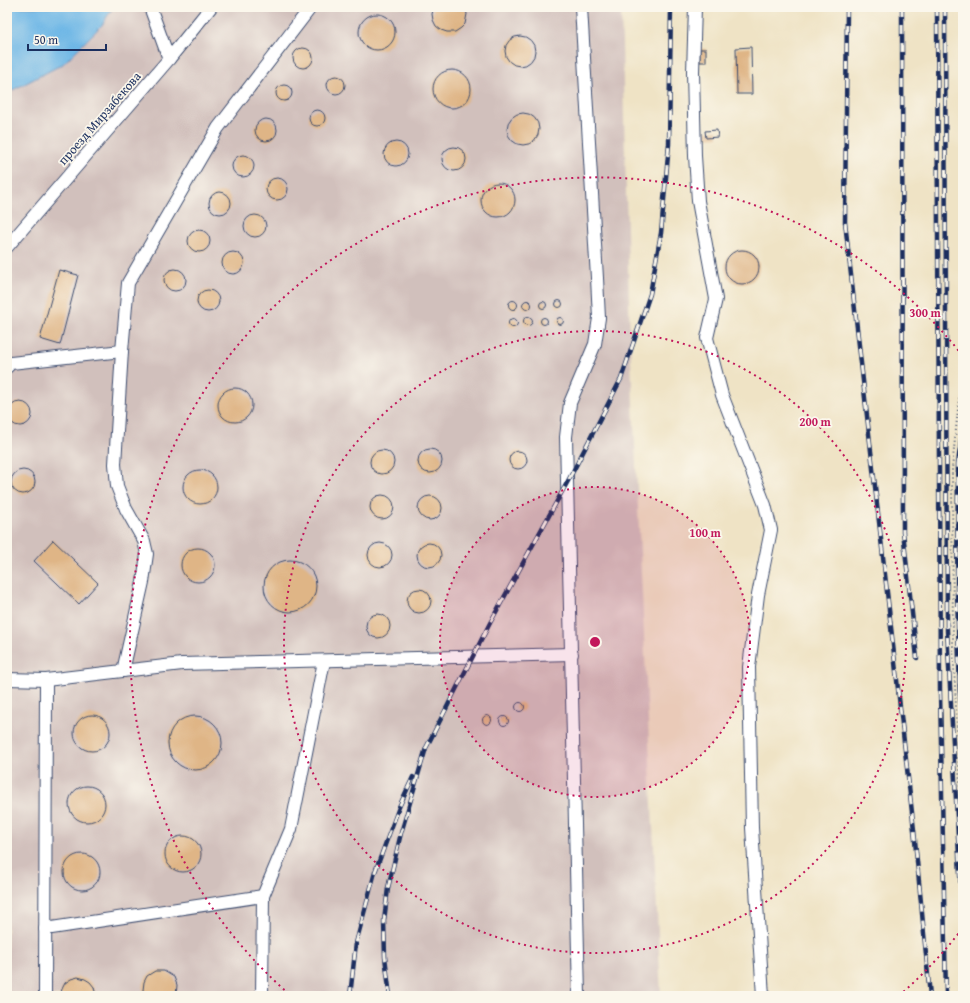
<svg xmlns="http://www.w3.org/2000/svg" width="970" height="1003" font-family="'Gentium Book Plus',serif">
	<rect width="100%" height="100%" fill="#fbf7ec"/>
	<filter id="ink" filterUnits="userSpaceOnUse"><feTurbulence type="fractalNoise" baseFrequency=".025" numOctaves="2"/><feDisplacementMap in="SourceGraphic" scale="8" xChannelSelector="R" yChannelSelector="G"/><feConvolveMatrix kernelMatrix="1 2 1 2 8 2 1 2 1" color-interpolation-filters="sRGB"/></filter>
	<filter id="wash" filterUnits="userSpaceOnUse"><feTurbulence type="fractalNoise" baseFrequency=".012" numOctaves="4" result="noise"/><feDisplacementMap in="SourceGraphic" scale="16" xChannelSelector="R" yChannelSelector="G"/><feGaussianBlur stdDeviation="0.9" result="paint"/><feColorMatrix in="noise" values="0 0 0 0 0 0 0 0 0 0 0 0 0 0 0 0 0 1.4 0 .05"/><feComposite in="paint" operator="in"/></filter>
	<g filter="url(#wash)">
		<rect width="100%" height="100%" fill="#efe3c5"/>
		<polygon fill="#d1c0bc" points="113,7 621,7 630,339 661,996 7,996 7,93 63,64 102,25"/>
		<polygon fill="#6eb7e6" stroke="#4473a2" points="7,7 113,7 102,25 63,64 7,93"/>
		<g id="blocks">
			<g fill="#dfb586">
				<polygon points="434,7 465,7 467,14 465,24 461,28 455,32 447,32 441,30 436,26 433,20 432,14"/>
				<circle cx="377" cy="32" r="18"/>
				<circle cx="520" cy="51" r="15"/>
				<polygon points="751,47 752,94 737,94 736,48"/>
				<circle cx="303" cy="58" r="10"/>
				<rect x="700" y="49" width="6" height="13"/>
				<circle cx="452" cy="89" r="19"/>
				<circle cx="336" cy="85" r="9"/>
				<circle cx="284" cy="93" r="8"/>
				<circle cx="317" cy="118" r="8"/>
				<circle cx="523" cy="129" r="16"/>
				<circle cx="266" cy="130" r="11"/>
				<polygon points="717,130 718,137 706,138 705,131"/>
				<circle cx="396" cy="154" r="12"/>
				<circle cx="454" cy="159" r="12"/>
				<circle cx="243" cy="166" r="11"/>
				<circle cx="277" cy="189" r="11"/>
				<circle cx="498" cy="200" r="17"/>
				<circle cx="220" cy="203" r="11"/>
				<circle cx="255" cy="226" r="11"/>
				<circle cx="199" cy="241" r="11"/>
				<circle cx="742" cy="267" r="17"/>
				<circle cx="233" cy="263" r="11"/>
				<circle cx="175" cy="280" r="11"/>
				<polygon points="59,270 78,275 60,345 40,339"/>
				<circle cx="208" cy="301" r="11"/>
				<circle cx="559" cy="304" r="3.5"/>
				<circle cx="527" cy="305" r="4.5"/>
				<circle cx="513" cy="305" r="4.5"/>
				<circle cx="543" cy="305" r="3.5"/>
				<circle cx="528" cy="321" r="4.5"/>
				<circle cx="544" cy="321" r="3.5"/>
				<circle cx="560" cy="321" r="3.5"/>
				<circle cx="513" cy="323" r="4.5"/>
				<circle cx="235" cy="405" r="17"/>
				<circle cx="20" cy="414" r="12"/>
				<circle cx="430" cy="461" r="12"/>
				<circle cx="382" cy="462" r="12"/>
				<circle cx="518" cy="460" r="9"/>
				<circle cx="23" cy="482" r="12"/>
				<circle cx="200" cy="487" r="17"/>
				<circle cx="382" cy="507" r="12"/>
				<circle cx="430" cy="508" r="12"/>
				<polygon points="53,540 98,583 79,604 34,561"/>
				<circle cx="380" cy="555" r="12"/>
				<circle cx="429" cy="555" r="12"/>
				<circle cx="198" cy="565" r="17"/>
				<circle cx="290" cy="586" r="26"/>
				<circle cx="419" cy="601" r="12"/>
				<circle cx="378" cy="626" r="12"/>
				<circle cx="520" cy="707" r="4.5"/>
				<circle cx="487" cy="720" r="4.5"/>
				<circle cx="92" cy="733" r="18"/>
				<circle cx="195" cy="743" r="27"/>
				<circle cx="504" cy="721" r="4.5"/>
				<circle cx="87" cy="804" r="18"/>
				<circle cx="183" cy="854" r="18"/>
				<circle cx="82" cy="872" r="18"/>
				<polygon points="155,971 164,971 174,977 177,985 176,996 144,996 143,990 144,982 147,976"/>
				<polygon points="78,977 85,979 90,982 94,987 96,996 60,996 62,989 65,983 71,979"/>
			</g>
		</g>
	</g>
	<g filter="url(#ink)">
		<use href="#blocks" fill-opacity="0" stroke="#3b4a6d" stroke-width="1"/>
		<g fill="none" stroke-linecap="round" stroke-linejoin="round">
			<defs>
				<g id="minor">
					<polyline points="150,7 169,59"/>
					<polyline points="695,7 693,72 695,156 698,201 716,299 707,338 722,395 765,505 771,530 758,595 749,667 752,828 763,996"/>
					<polyline points="7,247 169,59 211,7"/>
					<polyline points="7,367 11,363 122,351"/>
					<polyline points="123,671 143,582 147,554 144,541 126,509 117,486 115,464 122,351 128,283 218,128 311,7"/>
					<polyline points="7,679 46,680 182,664 572,654"/>
					<polyline points="45,929 263,896"/>
					<polyline points="45,996 46,680"/>
					<polyline points="262,996 263,896 291,829 324,661"/>
					<polyline points="579,996 566,437 570,403 595,344 599,318 597,278 581,7"/>
				</g>
			</defs>
			<use href="#minor" stroke="#3b4a6d" stroke-width="14"/>
			<polyline stroke="#3b4a6d" stroke-width="2" stroke-dasharray="1 3" stroke-linecap="butt" points="963,389 960,389 952,469 953,646 963,849"/>
			<use href="#minor" stroke="#fff" stroke-width="12"/>
			<defs>
				<g id="rail">
					<polyline points="847,7 845,222 914,830 930,996"/>
					<polyline points="902,7 903,532 917,658"/>
					<polyline points="937,7 940,692 946,996"/>
					<polyline points="945,7 947,630 963,931"/>
					<polyline points="963,423 958,464 957,593 960,695 963,721"/>
					<polyline points="350,996 356,943 375,872 399,807 413,777"/>
					<polyline points="390,996 385,957 384,921 388,888 401,833 426,748 490,623 568,481 621,379 650,294 661,233 669,144 671,7"/>
				</g>
			</defs>
			<use href="#rail" stroke="#1b2f5e" stroke-width="4.5"/>
			<use href="#rail" stroke="#fbf7ec" stroke-width="3" stroke-dasharray="9" stroke-linecap="butt"/>
		</g>
	</g>
	<circle cx="595" cy="642" r="155" fill="#c2185b" fill-opacity=".12"/>
	<g fill="none" stroke="#c2185b" stroke-width="2" stroke-dasharray="2 4">
		<circle cx="595" cy="642" r="155"/>
		<circle cx="595" cy="642" r="311"/>
		<path d="M962 929A466 466 0 0 1 901 994M289 994A466 466 0 1 1 962 355"/>
	</g>
	<g text-anchor="middle" stroke-width="3.5" stroke-linejoin="round" paint-order="stroke">
		<g font-size="13" fill="#1b2f5e" stroke="#fbf7ec">
			<text transform="translate(99 118) rotate(-49)" y="5">проезд Мирзабекова</text>
		</g>
	</g>
	<circle cx="595" cy="642" r="6" fill="#c2185b" stroke="#fbf7ec" stroke-width="2"/>
	<g font-size="12" text-anchor="middle" font-weight="bold" fill="#c2185b" stroke="#fbf7ec" stroke-width="3.5" stroke-linejoin="round" paint-order="stroke">
		<text x="925" y="317">300 m</text>
		<text x="815" y="426">200 m</text>
		<text x="705" y="537">100 m</text>
	</g>
	<rect width="970" height="1003" fill="none" stroke="#fbf7ec" stroke-width="24"/>
	<path d="M28 44v6h78v-6" fill="none" stroke="#1b2f5e" stroke-width="2"/>
	<text x="34" y="44" font-size="12" fill="#1b2f5e" stroke="#fbf7ec" stroke-width="3" paint-order="stroke">50 m</text>
</svg>
